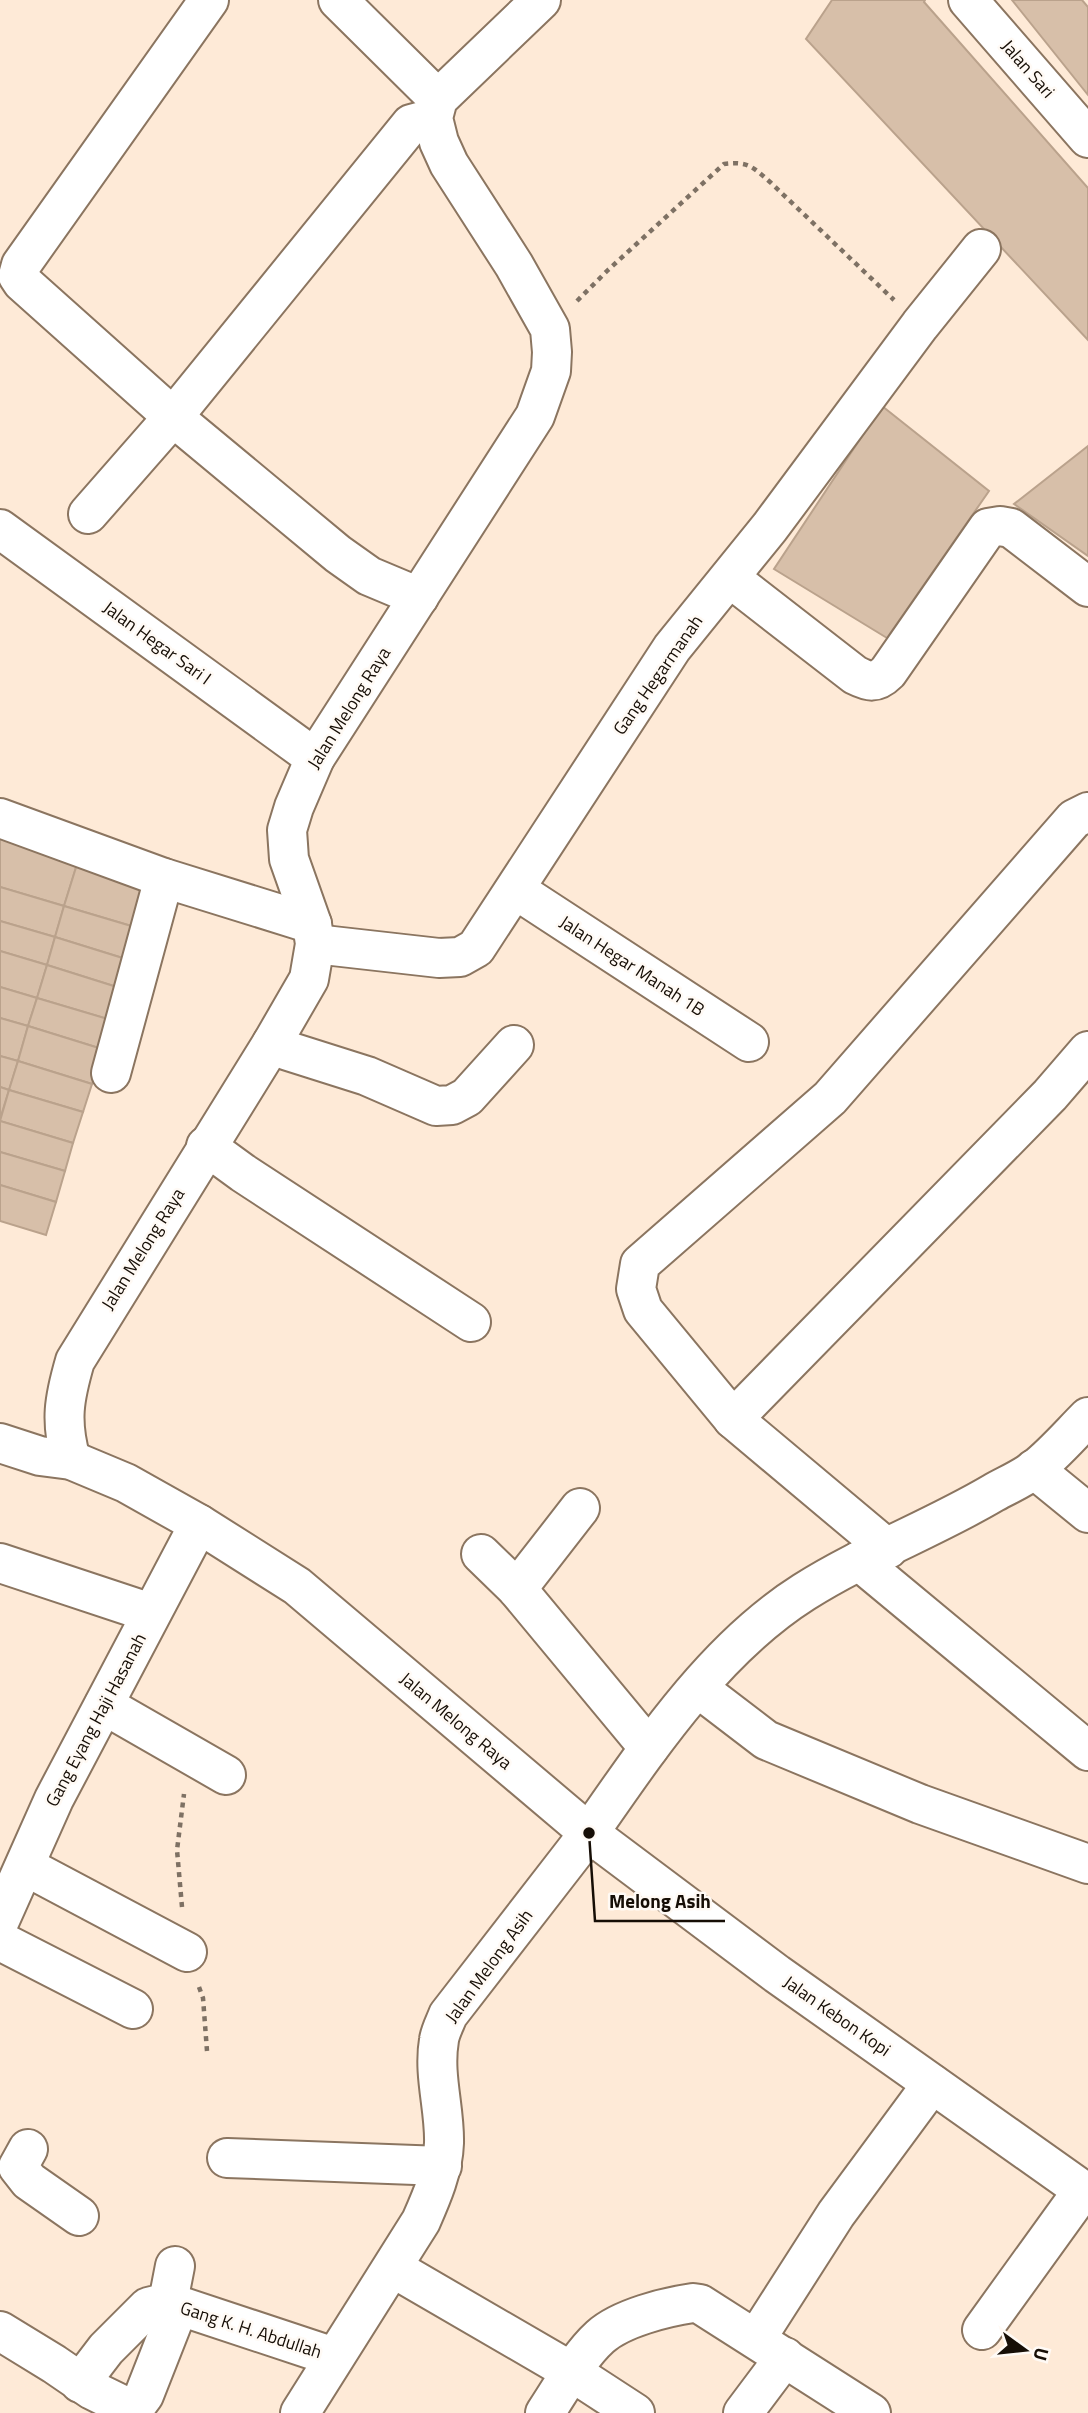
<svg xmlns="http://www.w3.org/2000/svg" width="1088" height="2413" font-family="'Titillium Web',sans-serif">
	<rect width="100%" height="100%" fill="#feead7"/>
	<g fill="#d7bfa9" stroke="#baa28c" stroke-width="2">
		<polygon points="832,0 925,0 924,2 1088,188 1088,340 806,39"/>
		<polygon points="1012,0 1082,0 1088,7 1088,95"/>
		<polygon points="882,406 989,491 887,638 774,569"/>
		<polygon points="1088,446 1088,556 1014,504"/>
		<polygon points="0,837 78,861 64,906 0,887"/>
		<polygon points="78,861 152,883 138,928 64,906"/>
		<polygon points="0,887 64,906 55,937 0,921"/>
		<polygon points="64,906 138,928 129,960 55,937"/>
		<polygon points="0,921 55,937 47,965 0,951"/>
		<polygon points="55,937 129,960 120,988 47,965"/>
		<polygon points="0,951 47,965 37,998 0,987"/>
		<polygon points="47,965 120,988 111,1020 37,998"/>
		<polygon points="0,987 37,998 28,1026 0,1018"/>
		<polygon points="37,998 111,1020 102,1049 28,1026"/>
		<polygon points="0,1018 28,1026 18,1061 0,1056"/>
		<polygon points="28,1026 102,1049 92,1084 18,1061"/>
		<polygon points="0,1056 18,1061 9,1090 0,1087"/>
		<polygon points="18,1061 92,1084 83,1112 9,1090"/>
		<polygon points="0,1087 9,1090 0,1119"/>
		<polygon points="9,1090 83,1112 73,1143 0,1121"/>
		<polygon points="0,1121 73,1143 65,1171 0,1152"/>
		<polygon points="0,1152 65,1171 56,1202 0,1185"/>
		<polygon points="0,1185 56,1202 46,1235 0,1221"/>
	</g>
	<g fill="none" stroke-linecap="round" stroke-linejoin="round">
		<defs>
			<g id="minor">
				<polyline points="209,0 21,265 18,276 22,282 173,417 338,554 369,576 419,597"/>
				<polyline points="338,0 438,99"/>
				<polyline points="968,0 1088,138"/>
				<polyline points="88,514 173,417 411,124 433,118"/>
				<polyline points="0,529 315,758"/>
				<path d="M730 578 855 675C869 682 876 684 888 672L988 528 1000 526 1011 528 1088 587"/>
				<polyline points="0,818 164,878 312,924"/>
				<polyline points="516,890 749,1042"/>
				<polyline points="315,944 439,958 460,957 476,948 672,648 770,527 920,325 981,249"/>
				<polyline points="272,1043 288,1051 367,1076 436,1106 452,1105 467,1097 514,1045"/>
				<polyline points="111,1073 164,878"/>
				<polyline points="206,1146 243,1173 471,1322"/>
				<polyline points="733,1419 1050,1095 1088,1051"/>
				<polyline points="1034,1469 1088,1513"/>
				<polyline points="888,1549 733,1419 643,1310 636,1289 640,1264 830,1098 1074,819 1088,812"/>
				<polyline points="481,1554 517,1589 649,1748"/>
				<polyline points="859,1561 1088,1751"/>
				<polyline points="0,1563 151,1613"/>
				<polyline points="517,1589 580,1508"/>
				<polyline points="698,1688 766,1740 920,1804 1088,1864"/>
				<polyline points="104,1705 226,1775"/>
				<path d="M589 1833C649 1747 714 1649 804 1592 864 1554 932 1529 993 1493 1007 1485 1022 1479 1035 1469 1054 1454 1071 1434 1088 1417"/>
				<polyline points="25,1866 187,1952"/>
				<polyline points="0,1920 54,1799 199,1524"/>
				<polyline points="0,1941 133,2009"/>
				<polyline points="28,2149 18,2167 29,2181 79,2216"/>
				<polyline points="227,2158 442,2166"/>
				<polyline points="393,2268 572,2372 635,2413"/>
				<polyline points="168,2302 334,2357"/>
				<polyline points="982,2330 1083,2190"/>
				<polyline points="0,2331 54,2364 92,2390 133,2410 144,2395 179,2306"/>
				<polyline points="756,2339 836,2214 932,2084"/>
				<polyline points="80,2383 106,2349 148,2307 168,2302 175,2266"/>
				<path d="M545 2413C561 2389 579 2356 600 2337 621 2318 666 2307 693 2303L700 2304 871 2413"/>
				<polyline points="743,2413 785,2357"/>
			</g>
			<g id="major">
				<polyline points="0,1443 40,1456 71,1460 126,1483 199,1524 297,1586 589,1833 777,1974 1088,2194"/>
				<path d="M71 1460C60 1421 64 1399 75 1361L272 1043 309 979 315 944 312 924 289 859 287 830 294 807 315 758 535 416 551 371 552 352 550 329 514 265 449 164 439 142 433 118 438 99 541 0"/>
				<path d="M300 2413 421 2221C432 2196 443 2171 444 2143 445 2109 433 2075 439 2040 440 2032 445 2023 448 2015L589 1833"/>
			</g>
		</defs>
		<use href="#minor" stroke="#8b7560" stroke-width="42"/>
		<use href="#major" stroke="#8b7560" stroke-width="42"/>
		<g stroke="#7e7164" stroke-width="4.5" stroke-dasharray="5 5" stroke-linecap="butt">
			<path d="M577 301 608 270 724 164C748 161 753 167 770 182L894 300"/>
			<polyline points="182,1907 177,1850 184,1794"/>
			<polyline points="199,1987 203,1998 207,2051"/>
		</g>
		<use href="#minor" stroke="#fff" stroke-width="38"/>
		<use href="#major" stroke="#fff" stroke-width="38"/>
	</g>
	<g text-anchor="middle" stroke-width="5" stroke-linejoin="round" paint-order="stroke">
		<g font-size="18" fill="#160e06" stroke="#fffaf5">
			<text transform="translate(1028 69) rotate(49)" y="6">Jalan Sari</text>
			<text transform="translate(157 643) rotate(36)" y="6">Jalan Hegar Sari I</text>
			<text transform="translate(658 675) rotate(-55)" y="6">Gang Hegarmanah</text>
			<text transform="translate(349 708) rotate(-58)" y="6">Jalan Melong Raya</text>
			<text transform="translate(632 966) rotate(33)" y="6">Jalan Hegar Manah 1B</text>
			<text transform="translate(143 1249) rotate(-58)" y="6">Jalan Melong Raya</text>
			<text transform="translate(96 1720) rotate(-62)" y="6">Gang Eyang Haji Hasanah</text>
			<text transform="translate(456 1721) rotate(40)" y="6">Jalan Melong Raya</text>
			<text transform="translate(489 1966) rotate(-54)" y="6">Jalan Melong Asih</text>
			<text transform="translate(837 2016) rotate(35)" y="6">Jalan Kebon Kopi</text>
			<text transform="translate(251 2330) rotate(18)" y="6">Gang K. H. Abdullah</text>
		</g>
	</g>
	<path fill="none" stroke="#160e06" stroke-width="2.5" d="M589 1833L595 1921H725"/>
	<circle fill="#160e06" stroke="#fffaf5" stroke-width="2.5" cx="589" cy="1833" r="7"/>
	<g font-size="19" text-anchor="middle" font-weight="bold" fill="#160e06" stroke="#fffaf5" stroke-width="5" stroke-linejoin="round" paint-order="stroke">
		<text x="660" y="1908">Melong Asih</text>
	</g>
	<g transform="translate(1025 2350) rotate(105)" stroke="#fffaf5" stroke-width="5" paint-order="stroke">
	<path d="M0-5L12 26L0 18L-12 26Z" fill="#160e06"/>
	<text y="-10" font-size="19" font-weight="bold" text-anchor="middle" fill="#160e06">U</text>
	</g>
</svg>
